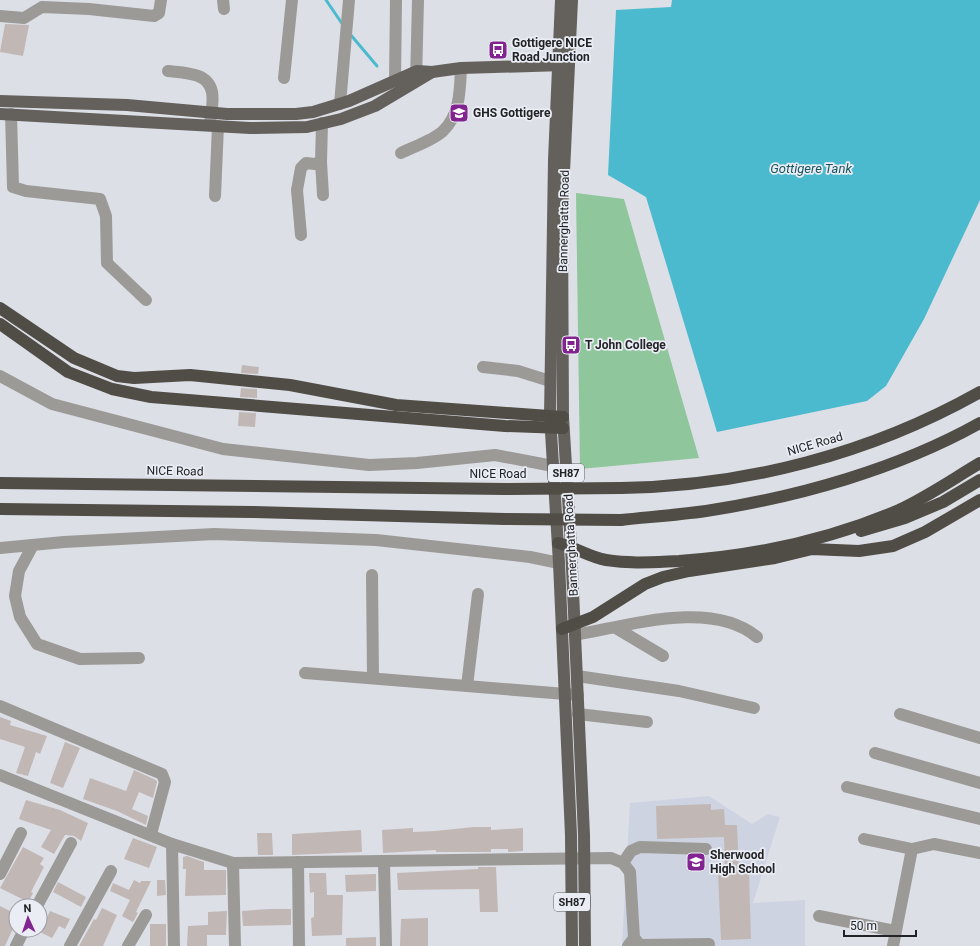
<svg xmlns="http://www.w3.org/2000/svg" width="980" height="946" font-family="Roboto,sans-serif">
	<rect width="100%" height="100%" fill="#dddfe7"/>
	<polygon fill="#ced3e2" points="709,796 752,824 768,814 780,817 753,903 805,900 805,946 622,946 630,803"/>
	<polygon fill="#90c69c" points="576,193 624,199 699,458 580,469"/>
	<polygon fill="#4bbace" points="672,0 980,0 980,200 924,319 886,386 867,401 717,432 646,197 608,175 616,10 671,7"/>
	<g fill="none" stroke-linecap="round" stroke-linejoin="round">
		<g stroke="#4bbace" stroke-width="3">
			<polyline points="326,0 343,25"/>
			<polyline points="350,34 377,66"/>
		</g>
	</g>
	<g fill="#c1b7b5">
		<polygon points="5,24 29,25 23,56 0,52"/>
		<polygon points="242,365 259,367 258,374 241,373"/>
		<polygon points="241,388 257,389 257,398 240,397"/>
		<polygon points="239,412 256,413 255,427 238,426"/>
		<polygon points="0,717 11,721 10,725 47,736 40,754 36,752 28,776 16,773 25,747 0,739"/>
		<polygon points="65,742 80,748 63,788 50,783"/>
		<polygon points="134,770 156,780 157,782 153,798 139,792 132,809 148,816 146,825 117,811 83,799 90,778 126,791"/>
		<polygon points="26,800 60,810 88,823 81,841 74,836 65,835 54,854 41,847 51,830 19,819"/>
		<polygon points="711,804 711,810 724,809 725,825 737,825 739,873 749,873 751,939 721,940 718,873 725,873 724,837 657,839 656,806"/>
		<polygon points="474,827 491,827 491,830 523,828 523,851 508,852 508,849 491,849 491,852 436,852 436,850 383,853 382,830 413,828 413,832 435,831"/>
		<polygon points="361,830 362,852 292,855 292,834"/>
		<polygon points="257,833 272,833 273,855 258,855"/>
		<polygon points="133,838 157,847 149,868 124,859"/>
		<polygon points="23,847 44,858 40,864 44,867 34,886 31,892 33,893 28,902 0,888"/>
		<polygon points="187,856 204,862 204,870 226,870 226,895 185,896 186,869 183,869 183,857"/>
		<polygon points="478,867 496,867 498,912 480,912 479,889 398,890 397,873 478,869"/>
		<polygon points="309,873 326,873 327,895 343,895 342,935 312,936 311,918 314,917 314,892 310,893"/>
		<polygon points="376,874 376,891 346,892 345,875"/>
		<polygon points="134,880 140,883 141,881 151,881 136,912 138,913 133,922 122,916 130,900 110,891 113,883 129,890"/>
		<polygon points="157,880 165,880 166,895 157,896"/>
		<polygon points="58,882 86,897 81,907 53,892"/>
		<polygon points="0,906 16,914 16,922 5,946 0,946"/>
		<polygon points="102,908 117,915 103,946 79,946 94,919 96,920"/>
		<polygon points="269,909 291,909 291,925 243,926 242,911"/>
		<polygon points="50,911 70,919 65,929 59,926 52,938 40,932 40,923 43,925"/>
		<polygon points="227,911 226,935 207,935 207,946 187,946 188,926 208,925 208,912"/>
		<polygon points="428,918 428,946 400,946 401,919"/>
		<rect x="150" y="924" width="16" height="22"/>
		<polygon points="376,937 376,946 346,946 346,938"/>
	</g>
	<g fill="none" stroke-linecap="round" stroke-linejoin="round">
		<g stroke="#9c9a97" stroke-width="12">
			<polyline points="223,0 224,9"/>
			<polyline points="0,16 24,18 42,7 89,9 154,16 159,13 161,0"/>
			<path d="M168 71C184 73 208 72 212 92 214 101 211 114 210 123"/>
			<polyline points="284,78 292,0"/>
			<polyline points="395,81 396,0"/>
			<polyline points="416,81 418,0"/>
			<polyline points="340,104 349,0"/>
			<polyline points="11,114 13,187 26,191 100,199 106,216 107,263 146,300"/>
			<path d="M401 153C413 147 434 140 443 131 460 115 460 90 461 68"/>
			<polyline points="321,162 323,195"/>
			<polyline points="215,196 218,126"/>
			<polyline points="301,235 297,190 301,168 306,163 315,164 321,162 322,123"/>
			<polyline points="483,367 518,371 550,381"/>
			<polyline points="0,376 52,404 223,449 369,465 417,463 495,455 553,466"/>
			<polyline points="33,545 19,571 15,596 20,617 37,644 80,659 139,658"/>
			<polyline points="0,548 64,542 214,534 376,540 530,557 559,563"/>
			<polyline points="372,575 373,678"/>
			<polyline points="616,628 663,656"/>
			<path d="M575 635C628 626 711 599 757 637"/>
			<polyline points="305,673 578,695"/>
			<polyline points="577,676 679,691 754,708"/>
			<polyline points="467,686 478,594"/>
			<polyline points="0,706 162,774 165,782 151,834"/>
			<polyline points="578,714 647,722"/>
			<polyline points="900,714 980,738"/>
			<polyline points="875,753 980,783"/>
			<polyline points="0,775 172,844 233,863 611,858 623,863 630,872 634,938 628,946"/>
			<polyline points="847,787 980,819"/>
			<polyline points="864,839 912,849 934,844 980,853"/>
			<polyline points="172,844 174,946"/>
			<polyline points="298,862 299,946"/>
			<polyline points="384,862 386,946"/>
			<polyline points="233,863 235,946"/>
			<polyline points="623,863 631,851 640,847 706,849"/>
			<polyline points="0,874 21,833"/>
			<polyline points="37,906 71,843"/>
			<polyline points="819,916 895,931"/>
			<polyline points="634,938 640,945 709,944"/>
			<polyline points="16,946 24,930"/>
			<polyline points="70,946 111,871"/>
			<polyline points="128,946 146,915"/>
			<polyline points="893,946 912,849"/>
		</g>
		<g stroke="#64615c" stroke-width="12">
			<polyline points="561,0 554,160 550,416 559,563 571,835 572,946"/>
			<polyline points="572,0 562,215 563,417 571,546 584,835 585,946"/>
			<polyline points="0,101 127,105 227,114 296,114 313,112 349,101 417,71 432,72 461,68 564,65"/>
			<polyline points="0,114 250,128 307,127 341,119 375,106 432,72"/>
		</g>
		<g stroke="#504d47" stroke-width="12">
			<polyline points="0,308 74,358 117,376 134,378 190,375 290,385 396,405 563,417"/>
			<polyline points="0,324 68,372 112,389 151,397 505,426 563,428"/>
			<polyline points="0,483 506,489"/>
			<path d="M621 488C746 486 870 454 980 392"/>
			<polyline points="0,509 253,512 505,519"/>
			<path d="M621 520C649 517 678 515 706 511 798 497 898 469 980 423"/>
			<polyline points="861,531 905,518 943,502 980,480"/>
			<path d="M558 543C575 547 589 557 606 560 631 564 654 562 679 561 754 556 829 540 899 510 927 497 953 479 980 463"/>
			<polyline points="562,629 593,617 645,584 663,577 689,571 775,558 812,549 859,551 893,546 925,532 980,500"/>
		</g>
		<g stroke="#504d47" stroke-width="12">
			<polyline points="506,489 621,488"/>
			<polyline points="505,519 621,520"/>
		</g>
	</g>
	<defs>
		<symbol id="bus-square" viewBox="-11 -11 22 22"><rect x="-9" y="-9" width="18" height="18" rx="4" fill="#82248f" stroke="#eaedf4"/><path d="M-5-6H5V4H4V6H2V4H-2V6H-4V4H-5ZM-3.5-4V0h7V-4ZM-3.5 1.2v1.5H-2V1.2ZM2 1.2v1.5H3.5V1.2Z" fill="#fff"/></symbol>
		<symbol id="school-square" viewBox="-11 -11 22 22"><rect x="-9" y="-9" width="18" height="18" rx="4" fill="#82248f" stroke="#eaedf4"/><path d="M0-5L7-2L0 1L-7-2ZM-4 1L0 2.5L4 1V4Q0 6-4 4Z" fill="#fff"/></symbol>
	</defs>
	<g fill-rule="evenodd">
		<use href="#bus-square" x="487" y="39" width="22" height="22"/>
		<use href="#school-square" x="448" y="102" width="22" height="22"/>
		<use href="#bus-square" x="560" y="334" width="22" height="22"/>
		<use href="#school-square" x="685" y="851" width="22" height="22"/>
	</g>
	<g text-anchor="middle" stroke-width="3.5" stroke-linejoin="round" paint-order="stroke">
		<g fill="#eaedf4" stroke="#5e6064" stroke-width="1">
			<rect x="548" y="464" width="36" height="18" rx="3"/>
			<rect x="554" y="893" width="36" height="18" rx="3"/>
		</g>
		<g font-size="11" font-weight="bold" fill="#222326">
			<text x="566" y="477">SH87</text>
			<text x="572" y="906">SH87</text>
		</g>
		<g font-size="12" font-weight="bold" fill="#222326" stroke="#eaedf4" text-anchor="start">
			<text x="512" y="47">Gottigere NICE<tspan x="512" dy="14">Road Junction</tspan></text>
			<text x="473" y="117">GHS Gottigere</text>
			<text x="585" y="349">T John College</text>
			<text x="710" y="859">Sherwood<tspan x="710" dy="14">High School</tspan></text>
		</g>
		<g font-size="12" fill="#222326" stroke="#eaedf4">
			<text transform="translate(564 221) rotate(-89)" y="4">Bannerghatta Road</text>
			<text transform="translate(815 444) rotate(-16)" y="4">NICE Road</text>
			<text transform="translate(175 471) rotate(1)" y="4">NICE Road</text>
			<text x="498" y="478">NICE Road</text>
			<text transform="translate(571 545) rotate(-93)" y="4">Bannerghatta Road</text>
		</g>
		<g font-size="13" font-style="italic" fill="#165560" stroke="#eaedf4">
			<text x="811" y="173">Gottigere Tank</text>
		</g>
	</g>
	<g transform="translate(28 918) rotate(357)"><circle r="19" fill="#eaedf4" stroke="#9a9ca2"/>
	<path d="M0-3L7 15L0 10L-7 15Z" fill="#82248f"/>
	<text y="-6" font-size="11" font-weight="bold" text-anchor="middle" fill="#222326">N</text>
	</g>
	<path d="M844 930v6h72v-6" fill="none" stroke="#222326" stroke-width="2"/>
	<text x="850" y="930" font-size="12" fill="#222326" stroke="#eaedf4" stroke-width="3" paint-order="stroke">50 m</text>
</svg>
